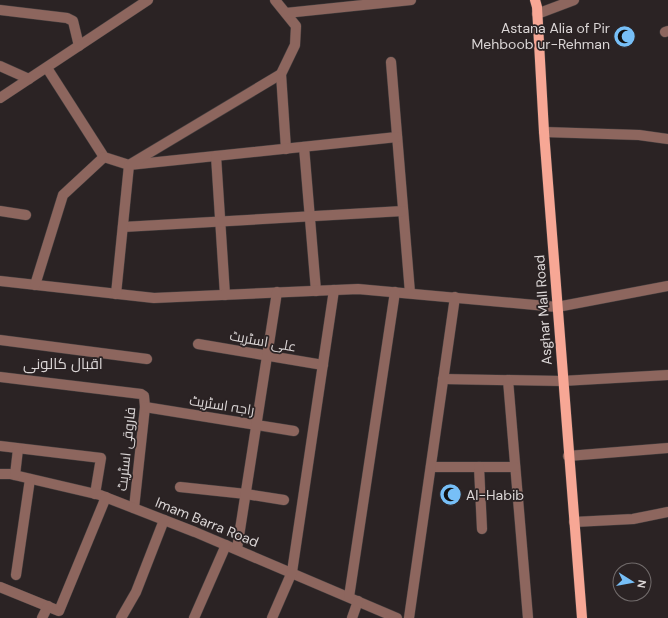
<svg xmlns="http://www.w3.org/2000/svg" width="668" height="618" font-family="'DM Sans',Cairo,sans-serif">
	<rect width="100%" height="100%" fill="#2b2324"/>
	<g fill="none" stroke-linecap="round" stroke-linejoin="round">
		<defs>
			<g id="minor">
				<polyline points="275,0 296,26 295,45 281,74 286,149"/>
				<polyline points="0,10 67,18 73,21 79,46"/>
				<polyline points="286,13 411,0"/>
				<polyline points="537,14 574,0"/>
				<polyline points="665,32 668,31"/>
				<polyline points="391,62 410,293"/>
				<polyline points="0,66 29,79"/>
				<polyline points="47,68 104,157 129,165 397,137"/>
				<polyline points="0,98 148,0"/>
				<polyline points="544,132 639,135 668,139"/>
				<polyline points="304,147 316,291"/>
				<polyline points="216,156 225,295"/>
				<polyline points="0,211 26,215"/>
				<polyline points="123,227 403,211"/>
				<polyline points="0,281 154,298 358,289 557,307 668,286"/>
				<polyline points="35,285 63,195 104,157"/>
				<polyline points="116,294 129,165 281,74"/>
				<polyline points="0,340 147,359"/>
				<polyline points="198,344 323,365"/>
				<polyline points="0,377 141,394 144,396 145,407 134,508"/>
				<polyline points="443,379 562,381 668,375"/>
				<polyline points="508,380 528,618"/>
				<polyline points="145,407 294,431"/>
				<polyline points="0,446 101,458 95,494"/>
				<polyline points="568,456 668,448"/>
				<polyline points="431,467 515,467"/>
				<polyline points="479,467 482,529"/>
				<polyline points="0,474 10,474 100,495 195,532 397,618"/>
				<polyline points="15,475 18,449"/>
				<polyline points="180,487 246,494 284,500"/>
				<polyline points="574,522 633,519 668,512"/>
				<polyline points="237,549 277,292"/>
				<polyline points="16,575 30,479"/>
				<polyline points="0,587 59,611 106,497"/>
				<polyline points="349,597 395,292"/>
				<polyline points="42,618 48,606"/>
				<polyline points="121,618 136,592 164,520"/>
				<polyline points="194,618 226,545"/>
				<polyline points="272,618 292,572 334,290"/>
				<polyline points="352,618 358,601"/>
				<polyline points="409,618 455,297"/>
			</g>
			<polyline id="major" points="535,0 537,7 544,132 582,618"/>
		</defs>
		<use href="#minor" stroke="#474040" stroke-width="11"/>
		<use href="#major" stroke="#474040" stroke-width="11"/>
		<use href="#minor" stroke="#8d665e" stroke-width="10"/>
		<use href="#major" stroke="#f7a795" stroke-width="10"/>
	</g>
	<defs>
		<symbol id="mosque-disc" viewBox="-11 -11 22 22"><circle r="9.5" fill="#77bff7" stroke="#2b2324"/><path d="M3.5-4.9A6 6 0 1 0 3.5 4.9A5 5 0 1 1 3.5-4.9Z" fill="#111"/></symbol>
	</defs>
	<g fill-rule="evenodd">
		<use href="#mosque-disc" x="612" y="24" width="25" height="25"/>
		<use href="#mosque-disc" x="438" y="482" width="25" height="25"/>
	</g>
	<g text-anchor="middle" stroke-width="3.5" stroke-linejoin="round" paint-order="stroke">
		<g font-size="14" fill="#dbd6d6" stroke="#2b2324" text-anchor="end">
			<text x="610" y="33">Astana Alia of Pir<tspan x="610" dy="16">Mehboob ur-Rehman</tspan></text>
			<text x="466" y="500" text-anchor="start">Al-Habib</text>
		</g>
		<g font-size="14" fill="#dbd6d6" stroke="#2b2324">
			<text transform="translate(543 310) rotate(-94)" y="5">Asghar Mall Road</text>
			<text transform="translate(263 341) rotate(10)" y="5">علی اسٹریٹ</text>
			<text transform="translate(222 405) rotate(9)" y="5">راجہ اسٹریٹ</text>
			<text transform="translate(126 449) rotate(-84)" y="5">فاروقی اسٹریٹ</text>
			<text transform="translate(207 522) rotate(22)" y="5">Imam Barra Road</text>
		</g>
		<g font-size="15" fill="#dbd6d6" stroke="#2b2324">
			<text x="63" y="369">اقبال کالونی</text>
		</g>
	</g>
	<g transform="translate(632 582) rotate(101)"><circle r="19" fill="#2b2324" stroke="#716b6b"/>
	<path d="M0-3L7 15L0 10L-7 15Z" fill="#77bff7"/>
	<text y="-6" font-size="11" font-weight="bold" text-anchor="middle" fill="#dbd6d6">N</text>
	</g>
</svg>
